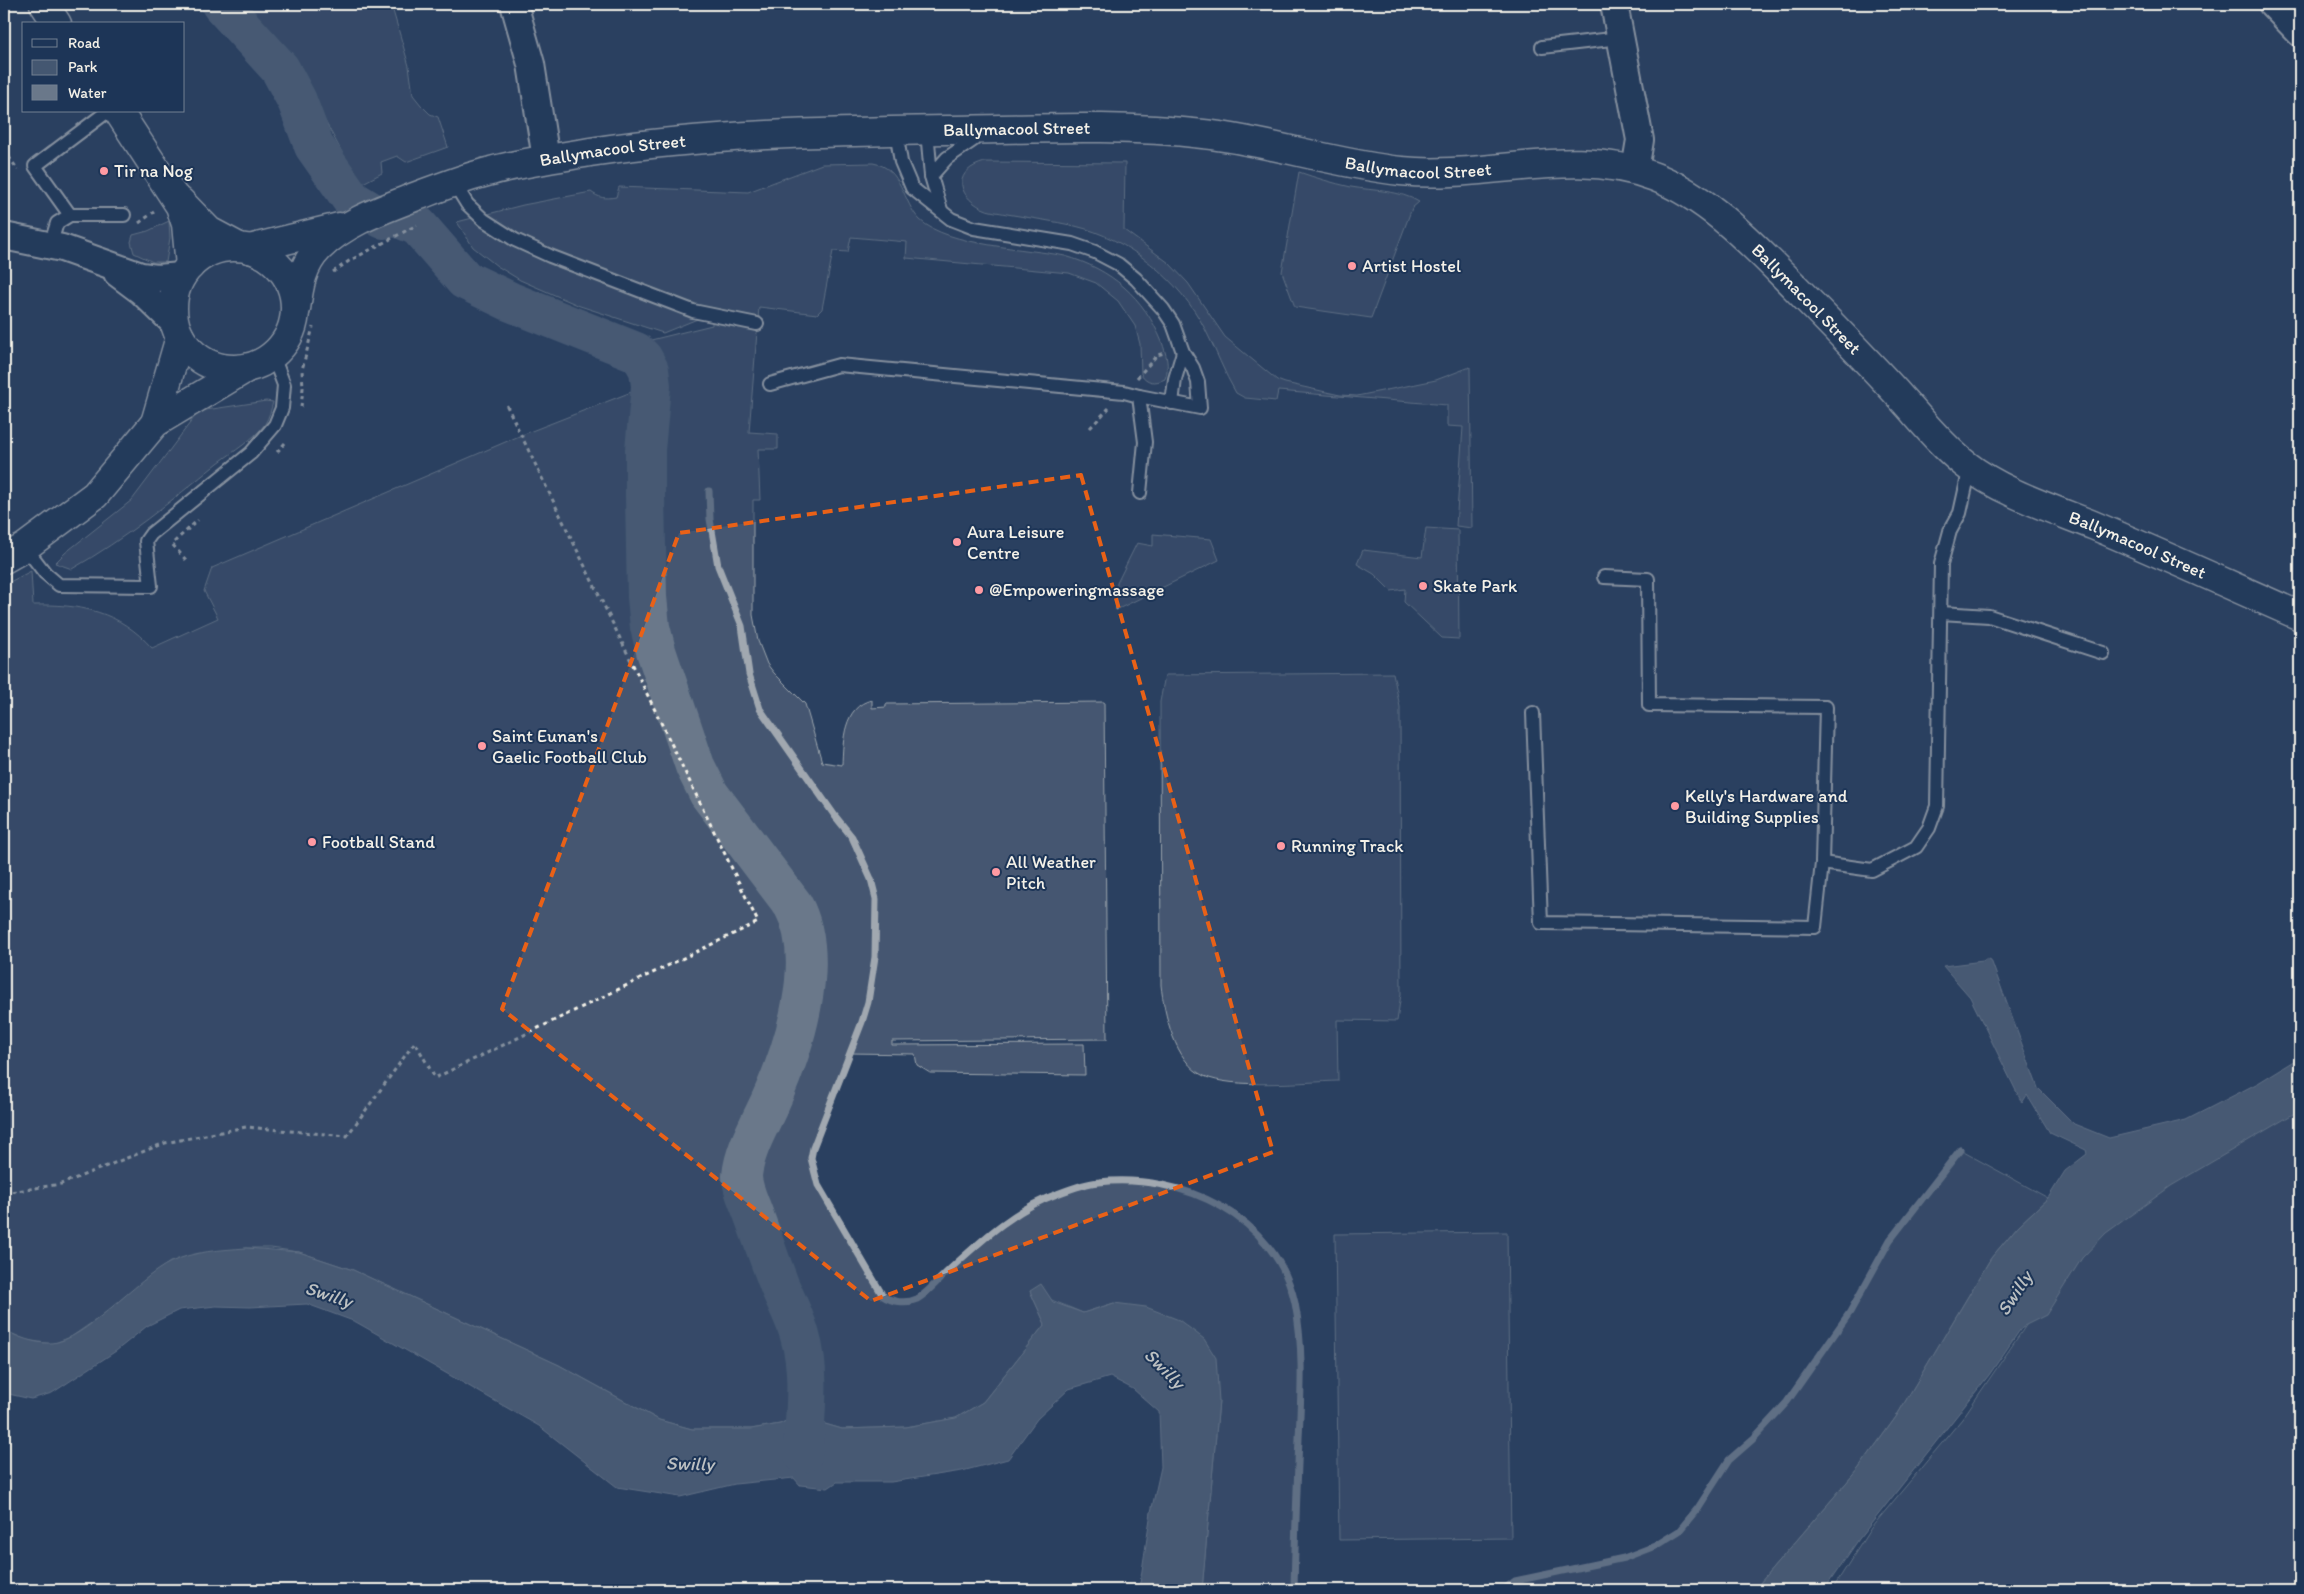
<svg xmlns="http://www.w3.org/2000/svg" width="2304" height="1594" font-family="Itim,sans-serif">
	<rect width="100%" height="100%" fill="#2a4060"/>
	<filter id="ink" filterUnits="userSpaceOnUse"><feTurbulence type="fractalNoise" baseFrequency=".02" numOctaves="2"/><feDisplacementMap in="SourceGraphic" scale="10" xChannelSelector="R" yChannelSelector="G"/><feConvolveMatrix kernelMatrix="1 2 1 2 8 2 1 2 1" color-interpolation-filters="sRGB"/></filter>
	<g filter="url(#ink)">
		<g fill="#445771" stroke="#9ca4ac">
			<polygon points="240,4 391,4 409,66 413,95 421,105 430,114 438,117 448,147 406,162 397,156 381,162 382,173 363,183 357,180 292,60"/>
			<path d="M985 162 1125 163 1124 230 1169 263 1188 283 1225 337 1277 380 1285 383 1340 395 1357 396 1436 380 1470 367 1472 528 1456 526 1463 427 1447 426V405L1278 391 1276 401 1245 398 1236 393C1224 373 1216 350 1205 329 1180 280 1128 238 1075 226 1053 221 1030 218 1007 214 999 212 989 212 982 208 955 194 954 170 985 162Z"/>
			<path d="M873 163C903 168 902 202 920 220 948 246 1027 248 1065 256 1111 269 1144 297 1162 342 1166 354 1170 366 1165 379 1155 384 1147 383 1141 374L1140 344 1135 326 1118 301 1096 283 1069 273 906 258 907 242 851 237 848 252 833 251 822 309 817 314 759 307 749 432 778 434V449H758L760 500H753V615L758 641 767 664 774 673 805 704 822 762 842 765C843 742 843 706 872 700V708L886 707V704L1104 702 1107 1039 892 1041V1045L1084 1044 1085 1075 930 1073 917 1065 915 1054 850 1053 813 1148 811 1158 818 1185 883 1296C892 1302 906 1304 917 1299 926 1294 941 1277 950 1269 982 1240 1015 1209 1057 1194 1070 1189 1086 1183 1099 1182 1182 1173 1276 1216 1295 1303 1304 1348 1301 1393 1299 1438 1297 1489 1295 1540 1294 1590H1202L1219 1401 1114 1303 1083 1313 1030 1291 1045 1324 983 1402 956 1418 906 1427 842 1429 825 1424 807 1408 806 1405 800 1414 780 1424 751 1429H692L659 1420 559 1365 353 1270 299 1252 271 1248H246L170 1262 151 1275 100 1317 71 1337 52 1344 26 1340 4 1330V585L31 571 33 605C81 604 119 611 152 648L218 618 204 591 212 568 524 434 639 389 632 448 631 551 638 609 650 626C644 571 644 516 645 461 646 427 659 391 643 359L651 340 712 325V313L663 333 580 306 520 280 497 266 473 247 457 222 523 205 591 192C599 198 605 199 616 197L619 187 748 192 822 164Z"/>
			<path d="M1299 172C1316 178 1333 183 1351 187 1374 191 1400 190 1419 202L1412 208 1371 318 1295 307 1282 272Z"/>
			<polygon points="169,221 170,238 166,262 153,262 134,253 131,242 133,235 148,231"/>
			<path d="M266 401 273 402C271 410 269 417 265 424 253 440 234 451 218 463 171 501 125 539 72 569L55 563 65 553 132 500 199 411Z"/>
			<polygon points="1426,528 1458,530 1459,639 1442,638 1404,602 1405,589 1391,591 1374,574 1357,564 1363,550 1422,557"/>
			<polygon points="1153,534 1211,539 1219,560 1116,610 1117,583 1137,543 1153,546"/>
			<path d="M1393 673 1400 707 1401 994 1397 1021 1337 1020 1338 1081C1304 1082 1232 1089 1204 1076 1175 1063 1164 1013 1161 985L1160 702 1165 675Z"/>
			<polygon points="2300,1110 2300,1590 1832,1590 1871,1528 1962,1419 2057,1280 2115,1216 2195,1161"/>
			<polygon points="1960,1150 2048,1198 2018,1226 1991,1258 1896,1417 1859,1468 1754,1590 1503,1590 1515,1581 1624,1558 1655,1546 1679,1531 1698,1508 1729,1460 1753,1439 1787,1401 1850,1312 1890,1240"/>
			<polygon points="1507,1232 1511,1538 1339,1540 1335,1234"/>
		</g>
		<g fill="#6a788a" stroke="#a1a8b0">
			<polygon points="1987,958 1991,960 2038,1088 2074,1124 2109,1138 2186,1120 2258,1083 2300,1057 2300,1110 2171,1186 2106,1233 2082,1258 2046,1315 2022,1327 1989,1375 1859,1539 1824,1590 1754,1590 1859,1468 1896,1417 1991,1258 2018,1226 2048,1198 2065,1171 2087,1154 2086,1150 2050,1133 2027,1095 2022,1103 1970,997 1943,966 1983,961"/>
			<path d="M246 1248 299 1252 353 1270 559 1365 659 1420 692 1429H751L780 1424 800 1414 806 1404 807 1409 825 1424 842 1429 906 1427 956 1418 983 1402 1045 1324 1030 1291 1041 1284 1053 1302 1083 1313 1114 1303 1146 1307 1179 1320 1204 1339 1216 1358 1219 1401 1202 1590H1139L1151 1512 1161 1467 1159 1412 1133 1389 1110 1377 1069 1389 1037 1419 1008 1459 962 1471 891 1482H837L828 1488 800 1485 794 1478 735 1484 680 1497 617 1487 539 1426 356 1322 307 1304 250 1307 216 1306 179 1310 147 1326 116 1351 52 1393 31 1399 4 1393V1330C18 1337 35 1344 51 1343 84 1342 137 1278 171 1262 194 1251 221 1250 246 1248Z"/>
		</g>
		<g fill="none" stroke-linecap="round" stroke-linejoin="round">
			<g stroke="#a1a8b0" stroke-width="7">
				<path d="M709 491 710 519 718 566 742 626 749 674 760 709 835 816 852 837 871 879 876 899 875 957 868 1002 862 1022 813 1148 811 1158 818 1185 883 1296C892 1302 906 1304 917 1299 927 1294 941 1277 950 1269 982 1240 1015 1209 1057 1194 1070 1189 1086 1183 1099 1182 1182 1173 1276 1216 1295 1303 1304 1348 1301 1393 1299 1438 1297 1489 1295 1540 1294 1590"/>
				<polyline points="1503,1590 1515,1581 1624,1558 1655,1546 1679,1531 1698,1508 1729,1460 1753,1439 1787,1402 1850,1312 1890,1240 1960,1150"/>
			</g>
			<path stroke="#6a788a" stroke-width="40" d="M221 4 280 69 297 101 314 146 352 200 383 219 397 217 418 226 465 280 511 302 636 352 643 359 649 370 651 386 645 450V496L647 597 650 627 656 651 695 766 709 794 793 905C823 960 794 1049 770 1102 760 1124 744 1151 742 1176 742 1189 750 1204 754 1216 763 1240 771 1264 780 1287 787 1303 796 1320 800 1336 811 1373 805 1415 803 1453"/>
			<defs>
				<g id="service">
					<polyline points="1542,47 1620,38"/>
					<polyline points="896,131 901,162 912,188 951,219 974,228 1072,244 1095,252 1118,264 1136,279 1163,309 1173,324 1183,352 1193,368 1198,382 1200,408 1139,396 1145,442 1140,493"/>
					<polyline points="927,131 931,176 941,210"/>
					<polyline points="931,176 947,158 982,134"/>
					<polyline points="454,183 467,204 484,220 515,240 550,256 693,311 757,324"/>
					<polyline points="70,215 35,166 108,111"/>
					<polyline points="50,246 57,223 70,215 124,215"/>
					<polyline points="770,384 839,365 1124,392 1139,396"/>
					<polyline points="1172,403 1175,379 1183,352"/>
					<polyline points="25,547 45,573 59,585 151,586 146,541 151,534 251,453 275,425 282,408 284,385 273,356"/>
					<polyline points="1604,577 1648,579 1649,705 1826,707 1822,863 1872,870 1916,847 1929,828 1937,806 1941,564 1950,531 1960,513 1970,468"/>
					<polyline points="1941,613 1989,616 2103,653"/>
					<polyline points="1533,713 1541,923 1815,927 1822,863"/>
				</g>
				<g id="minor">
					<polyline points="514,4 531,64 546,159"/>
					<polyline points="1614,4 1640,140 1635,170"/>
					<polyline points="2272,4 2300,33"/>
					<polyline points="4,236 62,248 141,276 157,278 182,276"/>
					<polyline points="117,273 141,291 175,324"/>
				</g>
				<g id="tertiary">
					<polyline points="44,4 57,24"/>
					<polyline points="118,111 180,206 186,224 190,266"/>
					<polyline points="180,201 209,231 239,247"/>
				</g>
				<g id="secondary">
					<circle cx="234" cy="308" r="61"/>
					<polyline points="249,249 339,227"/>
					<path id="s1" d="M296 309C299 286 302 265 319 248 345 222 384 209 417 196 441 187 466 177 491 171 523 162 557 158 590 152 708 134 827 132 946 130 1031 129 1118 124 1203 134 1270 141 1334 164 1401 171 1486 180 1572 145 1655 177 1710 198 1754 246 1795 287 1831 324 1868 361 1903 400 1923 422 1941 445 1965 464 2000 492 2053 509 2095 526 2164 555 2232 586 2300 616"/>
					<polyline points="155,423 180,337"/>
					<polyline points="4,559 25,547 95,495 155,423 245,369"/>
				</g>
			</defs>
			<use href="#service" stroke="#f4f1e8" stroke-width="16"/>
			<use href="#minor" stroke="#f4f1e8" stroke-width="30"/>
			<use href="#tertiary" stroke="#f4f1e8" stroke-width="31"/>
			<use href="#secondary" stroke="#f4f1e8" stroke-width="31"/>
			<g stroke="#f4f1e8" stroke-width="3" stroke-dasharray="4 4" stroke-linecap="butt">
				<polyline points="4,150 18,170"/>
				<polyline points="139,223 154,212"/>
				<polyline points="333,272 349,261 417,225"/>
				<polyline points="1137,378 1157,355 1165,353"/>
				<polyline points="301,407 303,388 302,370 313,327"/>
				<polyline points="1090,428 1109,408"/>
				<polyline points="277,452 286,442"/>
				<polyline points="186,560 172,544 198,520"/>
				<polyline points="4,1193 61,1184 165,1143 246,1127 347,1136 415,1042 435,1078 758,922 505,402"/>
			</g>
			<use href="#service" stroke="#1d3557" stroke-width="12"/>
			<use href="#minor" stroke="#1d3557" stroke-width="26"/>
			<use href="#tertiary" stroke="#1d3557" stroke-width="28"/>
			<use href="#secondary" stroke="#1d3557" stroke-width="28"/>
		</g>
	</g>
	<path d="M0 0H2304V1594H0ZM1081 475 1273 1152 871 1301 502 1009 679 533Z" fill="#2a4060" fill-opacity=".55" fill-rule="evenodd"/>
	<path fill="none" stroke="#e96117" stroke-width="4" stroke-dasharray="10 6" stroke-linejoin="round" d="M1081 475 1273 1152 871 1301 502 1009 679 533Z"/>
	<g fill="#ff9aa2" stroke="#1d3557" stroke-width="2">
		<circle cx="104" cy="171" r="5"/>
		<circle cx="1352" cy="266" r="5"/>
		<circle cx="957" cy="542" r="5"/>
		<circle cx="1423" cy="586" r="5"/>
		<circle cx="979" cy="590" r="5"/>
		<circle cx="482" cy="746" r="5"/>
		<circle cx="1675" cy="806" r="5"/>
		<circle cx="312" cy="842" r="5"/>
		<circle cx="1281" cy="846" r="5"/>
		<circle cx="996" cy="872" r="5"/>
	</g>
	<g text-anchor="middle" stroke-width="4" stroke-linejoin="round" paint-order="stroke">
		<g font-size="18" fill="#f4f1e8" stroke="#1d3557">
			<text dy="6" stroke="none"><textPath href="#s1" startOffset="785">Ballymacool Street</textPath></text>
			<text dy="6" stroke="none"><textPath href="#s1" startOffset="380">Ballymacool Street</textPath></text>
			<text dy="6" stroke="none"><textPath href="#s1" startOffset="1190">Ballymacool Street</textPath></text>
			<text dy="6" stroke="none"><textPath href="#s1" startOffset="1625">Ballymacool Street</textPath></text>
			<text dy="6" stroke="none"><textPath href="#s1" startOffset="2045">Ballymacool Street</textPath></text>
		</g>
		<g font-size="18" fill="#f4f1e8" stroke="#1d3557" text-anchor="start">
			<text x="114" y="177">Tir na Nog</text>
			<text x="1362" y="272">Artist Hostel</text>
			<text x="967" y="538">Aura Leisure<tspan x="967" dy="21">Centre</tspan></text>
			<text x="1433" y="592">Skate Park</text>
			<text x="989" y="596">@Empoweringmassage</text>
			<text x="492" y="742">Saint Eunan's<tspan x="492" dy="21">Gaelic Football Club</tspan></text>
			<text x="1685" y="802">Kelly's Hardware and<tspan x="1685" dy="21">Building Supplies</tspan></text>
			<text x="322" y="848">Football Stand</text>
			<text x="1291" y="852">Running Track</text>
			<text x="1006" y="868">All Weather<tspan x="1006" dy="21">Pitch</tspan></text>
		</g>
		<g font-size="19" font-style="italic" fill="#bdc1c2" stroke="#1d3557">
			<text transform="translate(2014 1293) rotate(-57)" y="7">Swilly</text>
			<text transform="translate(329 1294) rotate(18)" y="7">Swilly</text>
			<text transform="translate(1165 1368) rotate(45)" y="7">Swilly</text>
			<text transform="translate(690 1463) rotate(1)" y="7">Swilly</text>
		</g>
	</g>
	<rect width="2304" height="1594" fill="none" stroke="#1d3557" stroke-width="20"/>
	<rect x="10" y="10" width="2284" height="1574" fill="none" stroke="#f4f1e8" stroke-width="2" filter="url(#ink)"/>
	<rect x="22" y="22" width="162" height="90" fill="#1d3557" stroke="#738091"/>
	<rect x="32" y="39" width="25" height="8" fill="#1d3557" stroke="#738091"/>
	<text x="68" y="48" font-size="15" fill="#f4f1e8">Road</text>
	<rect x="32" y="60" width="25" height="15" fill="#445771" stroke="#738091"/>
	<text x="68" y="72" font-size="15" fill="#f4f1e8">Park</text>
	<rect x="32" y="85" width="25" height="15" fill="#6a788a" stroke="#738091"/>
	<text x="68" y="98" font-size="15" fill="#f4f1e8">Water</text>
</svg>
